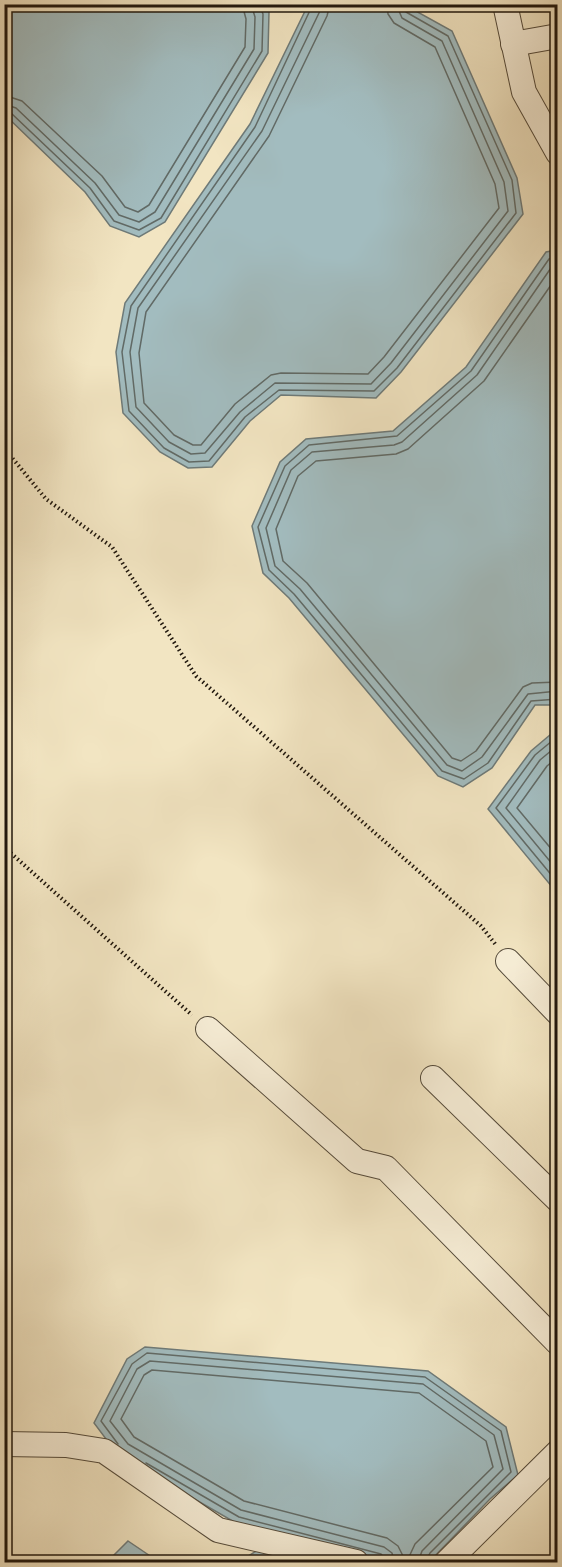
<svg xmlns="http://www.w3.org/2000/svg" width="562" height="1567" font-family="'IM FELL DW Pica',serif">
	<rect width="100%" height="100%" fill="#f2e5c2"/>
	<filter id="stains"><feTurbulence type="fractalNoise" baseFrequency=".00333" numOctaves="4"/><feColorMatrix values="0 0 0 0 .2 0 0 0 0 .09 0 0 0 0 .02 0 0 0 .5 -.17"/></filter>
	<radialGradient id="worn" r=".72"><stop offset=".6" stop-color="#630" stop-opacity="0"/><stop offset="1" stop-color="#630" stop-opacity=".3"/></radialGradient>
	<g fill="#a2bcbf" stroke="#6e7a78" stroke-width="1.5">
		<polygon points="4,5 264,5 269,12 268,53 165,222 139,237 110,226 85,192 5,115"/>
		<polygon points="308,5 405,5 452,31 517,178 523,214 401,372 376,398 281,395 250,421 212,467 188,468 160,452 123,413 116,352 125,303 250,124"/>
		<polygon points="557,250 557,705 535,705 492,768 463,787 438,776 289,598 263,573 252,526 280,462 306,439 393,431 466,367 546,252"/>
		<polygon points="557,729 557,893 488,809 531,751"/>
		<polygon points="145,1347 428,1371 506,1427 518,1475 490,1499 429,1562 390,1562 236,1523 118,1455 94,1423 127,1359"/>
		<polygon points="128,1541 159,1562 107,1562"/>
		<polygon points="258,1550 302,1562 250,1562 245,1558"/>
	</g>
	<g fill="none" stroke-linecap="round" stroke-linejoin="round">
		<g stroke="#616a66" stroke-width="1.5">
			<polyline points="313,4 255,127 131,306 122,352 129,411 164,448 189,462 209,461 245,417 279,390 374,391 397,368 516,213 512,180 448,36 406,12 403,4"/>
			<polyline points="321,4 319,13 262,131 138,308 130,352 136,407 169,442 191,454 205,453 240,412 275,383 371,384 391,363 508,211 504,182 442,41 402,18 396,4"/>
			<polyline points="330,4 327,16 269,136 146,312 139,353 144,403 174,435 193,445 201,445 235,404 271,375 281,373 368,374 384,357 499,208 495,184 435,47 394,23 388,14 387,4"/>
			<polyline points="4,95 22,101 102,176 125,207 138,212 149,205 245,47 246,19 242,4"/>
			<polyline points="4,104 16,108 95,183 119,215 139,222 155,212 254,49 255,17 251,4"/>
			<polyline points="4,112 11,113 90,188 114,221 139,230 161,218 262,51 263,14 259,4"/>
			<polyline points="558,256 549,259 471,371 397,436 309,445 285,466 258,527 269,570 294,594 442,771 464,779 488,763 531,701 558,699"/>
			<polyline points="558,264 553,265 477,375 402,442 394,445 312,452 291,470 266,528 275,566 300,589 447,765 462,771 482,757 528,694 558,691"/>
			<polyline points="558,275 484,381 408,449 396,454 316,461 298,476 276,529 283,561 307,583 452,758 461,761 476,751 523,687 532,683 558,682"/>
			<polyline points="558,736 535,755 496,808 558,883"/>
			<polyline points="558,745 540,760 506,808 558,871"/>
			<polyline points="558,757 547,766 517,808 558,857"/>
			<polygon points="152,1370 419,1393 486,1441 493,1467 415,1544 408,1559 405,1560 398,1546 387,1538 244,1501 134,1437 121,1419 144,1375"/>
			<polyline points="118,1444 101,1421 132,1364 147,1353 425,1377 501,1431 511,1472 430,1553 425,1562"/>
			<polyline points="146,1463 239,1517 381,1554 387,1562"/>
			<polyline points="394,1562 392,1553 384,1547 241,1510 128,1444 110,1421 137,1369 150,1361 423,1384 494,1435 503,1469 422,1551 418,1562"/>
		</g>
		<defs>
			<g id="minor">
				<polyline points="505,4 524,92 558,153"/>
				<polyline points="513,44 558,36"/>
				<polyline points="508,961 558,1013"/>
				<polyline points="208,1029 357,1161 386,1168 558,1343"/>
				<polyline points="433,1078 558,1200"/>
				<polyline points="4,1444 66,1445 104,1451 218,1530 356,1562"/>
				<polyline points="447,1562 558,1452"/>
			</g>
		</defs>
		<use href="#minor" stroke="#544a3a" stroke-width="26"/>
		<g stroke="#20170d" stroke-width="4" stroke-dasharray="1.5 3" stroke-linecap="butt">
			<polyline points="4,448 46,499 112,547 196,676 481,926 496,945"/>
			<polyline points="4,847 192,1015"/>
		</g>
		<use href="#minor" stroke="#f7eed7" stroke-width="24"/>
	</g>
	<rect width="562" height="1567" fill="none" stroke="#f2e5c2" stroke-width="24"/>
	<rect x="6" y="6" width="550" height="1555" fill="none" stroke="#20170d" stroke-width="3"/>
	<rect x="12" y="12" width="538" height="1543" fill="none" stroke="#20170d" stroke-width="1.5"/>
	<rect width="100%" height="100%" filter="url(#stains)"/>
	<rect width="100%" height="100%" fill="url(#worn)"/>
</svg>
